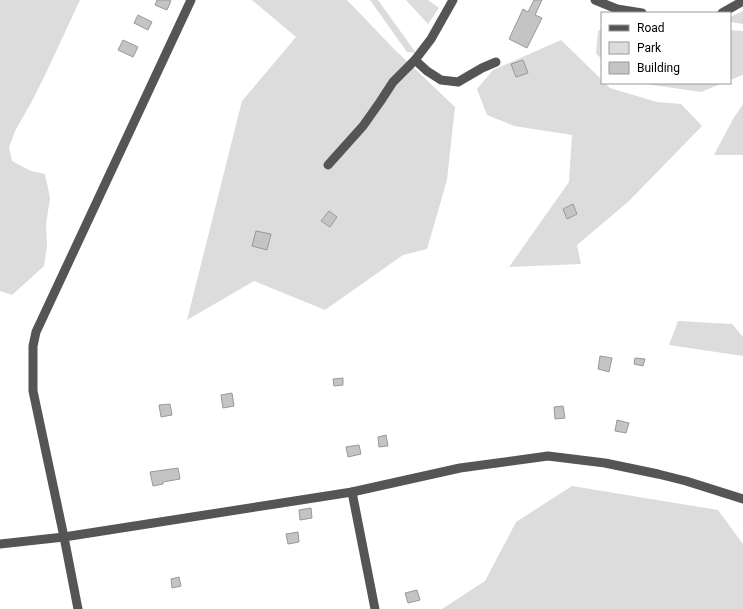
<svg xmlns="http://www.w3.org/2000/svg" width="743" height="609" font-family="Roboto,sans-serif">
	<rect width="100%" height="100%" fill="#fff"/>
	<g fill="#dcdcdc">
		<polygon points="0,0 80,0 46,73 31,103 16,129 9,147 12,161 31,171 45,174 50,198 46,224 47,246 44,266 12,295 0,291"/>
		<polygon points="252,0 347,0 394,49 455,107 447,180 427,249 403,255 325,310 254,281 187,320 242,101 296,37"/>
		<polygon points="370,0 378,0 416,53 407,52"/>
		<polygon points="406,0 428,0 439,8 428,24"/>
		<polygon points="743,11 743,24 730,22 730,17"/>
		<polygon points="602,29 602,59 596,54 598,31"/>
		<polygon points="730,30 743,31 743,75 730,80"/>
		<polygon points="561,40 602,80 602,83 605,83 610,88 657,102 681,104 702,126 629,201 577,245 581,264 509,267 569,182 572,135 514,126 487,115 477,89 493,70"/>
		<polygon points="639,83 723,83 701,92"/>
		<polygon points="743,104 743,155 714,155 733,119"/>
		<polygon points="678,321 732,324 743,337 743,356 669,345"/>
		<polygon points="572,486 718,510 743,544 743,609 442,609 485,581 516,522"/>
	</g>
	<g fill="#c4c4c4" stroke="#999">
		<polygon points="157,0 168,0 171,1 167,10 155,5"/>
		<polygon points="534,0 542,0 535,15 542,18 527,48 509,39 523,9 528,12"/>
		<polygon points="138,15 152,22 148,30 134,23"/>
		<polygon points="123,40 138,47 133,57 118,50"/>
		<polygon points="523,60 528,73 516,77 511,64"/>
		<polygon points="573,204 577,214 567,219 563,209"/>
		<polygon points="329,211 337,217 330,227 321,221"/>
		<polygon points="256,231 271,234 267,250 252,246"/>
		<polygon points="600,356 612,358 609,372 598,369"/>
		<polygon points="635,358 645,359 643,366 634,364"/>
		<polygon points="343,378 343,385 334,386 333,379"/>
		<polygon points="232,393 234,406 223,408 221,395"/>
		<polygon points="170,404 172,415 161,417 159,405"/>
		<polygon points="563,406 565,418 555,419 554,407"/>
		<polygon points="617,420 629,423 626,433 615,431"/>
		<polygon points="386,435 388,446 379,447 378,437"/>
		<polygon points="359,445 361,454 348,457 346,447"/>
		<polygon points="178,468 180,479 163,482 163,484 153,486 150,472"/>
		<polygon points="311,508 312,518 300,520 299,510"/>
		<polygon points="298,532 299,542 288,544 286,534"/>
		<polygon points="179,577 181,586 172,588 171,579"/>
		<polygon points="417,590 420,600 408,603 405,593"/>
	</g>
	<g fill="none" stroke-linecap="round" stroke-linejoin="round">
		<g stroke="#555" stroke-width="9">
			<polyline points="595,0 617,9 642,13"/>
			<polyline points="722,13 743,1"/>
			<polyline points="415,60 427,71 441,80 458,82 482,68 496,62"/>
			<polyline points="328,165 363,126 380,102 393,82 415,60 431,39 453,0"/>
			<polyline points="352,492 375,609"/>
			<polyline points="0,544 64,537 352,492 460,468 548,456 605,463 658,474 686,481 743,499"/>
			<polyline points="78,609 64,537 33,391 33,346 36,332 191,0"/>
		</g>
	</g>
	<rect x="601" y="12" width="130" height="72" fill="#ffffff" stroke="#999999"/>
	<rect x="609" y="25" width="20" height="6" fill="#555555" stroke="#999999"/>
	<text x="637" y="32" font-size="12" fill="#000000">Road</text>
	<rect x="609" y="42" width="20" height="12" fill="#dcdcdc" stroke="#999999"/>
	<text x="637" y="52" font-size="12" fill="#000000">Park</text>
	<rect x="609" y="62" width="20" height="12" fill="#c4c4c4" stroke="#999999"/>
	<text x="637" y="72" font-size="12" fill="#000000">Building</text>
</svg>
